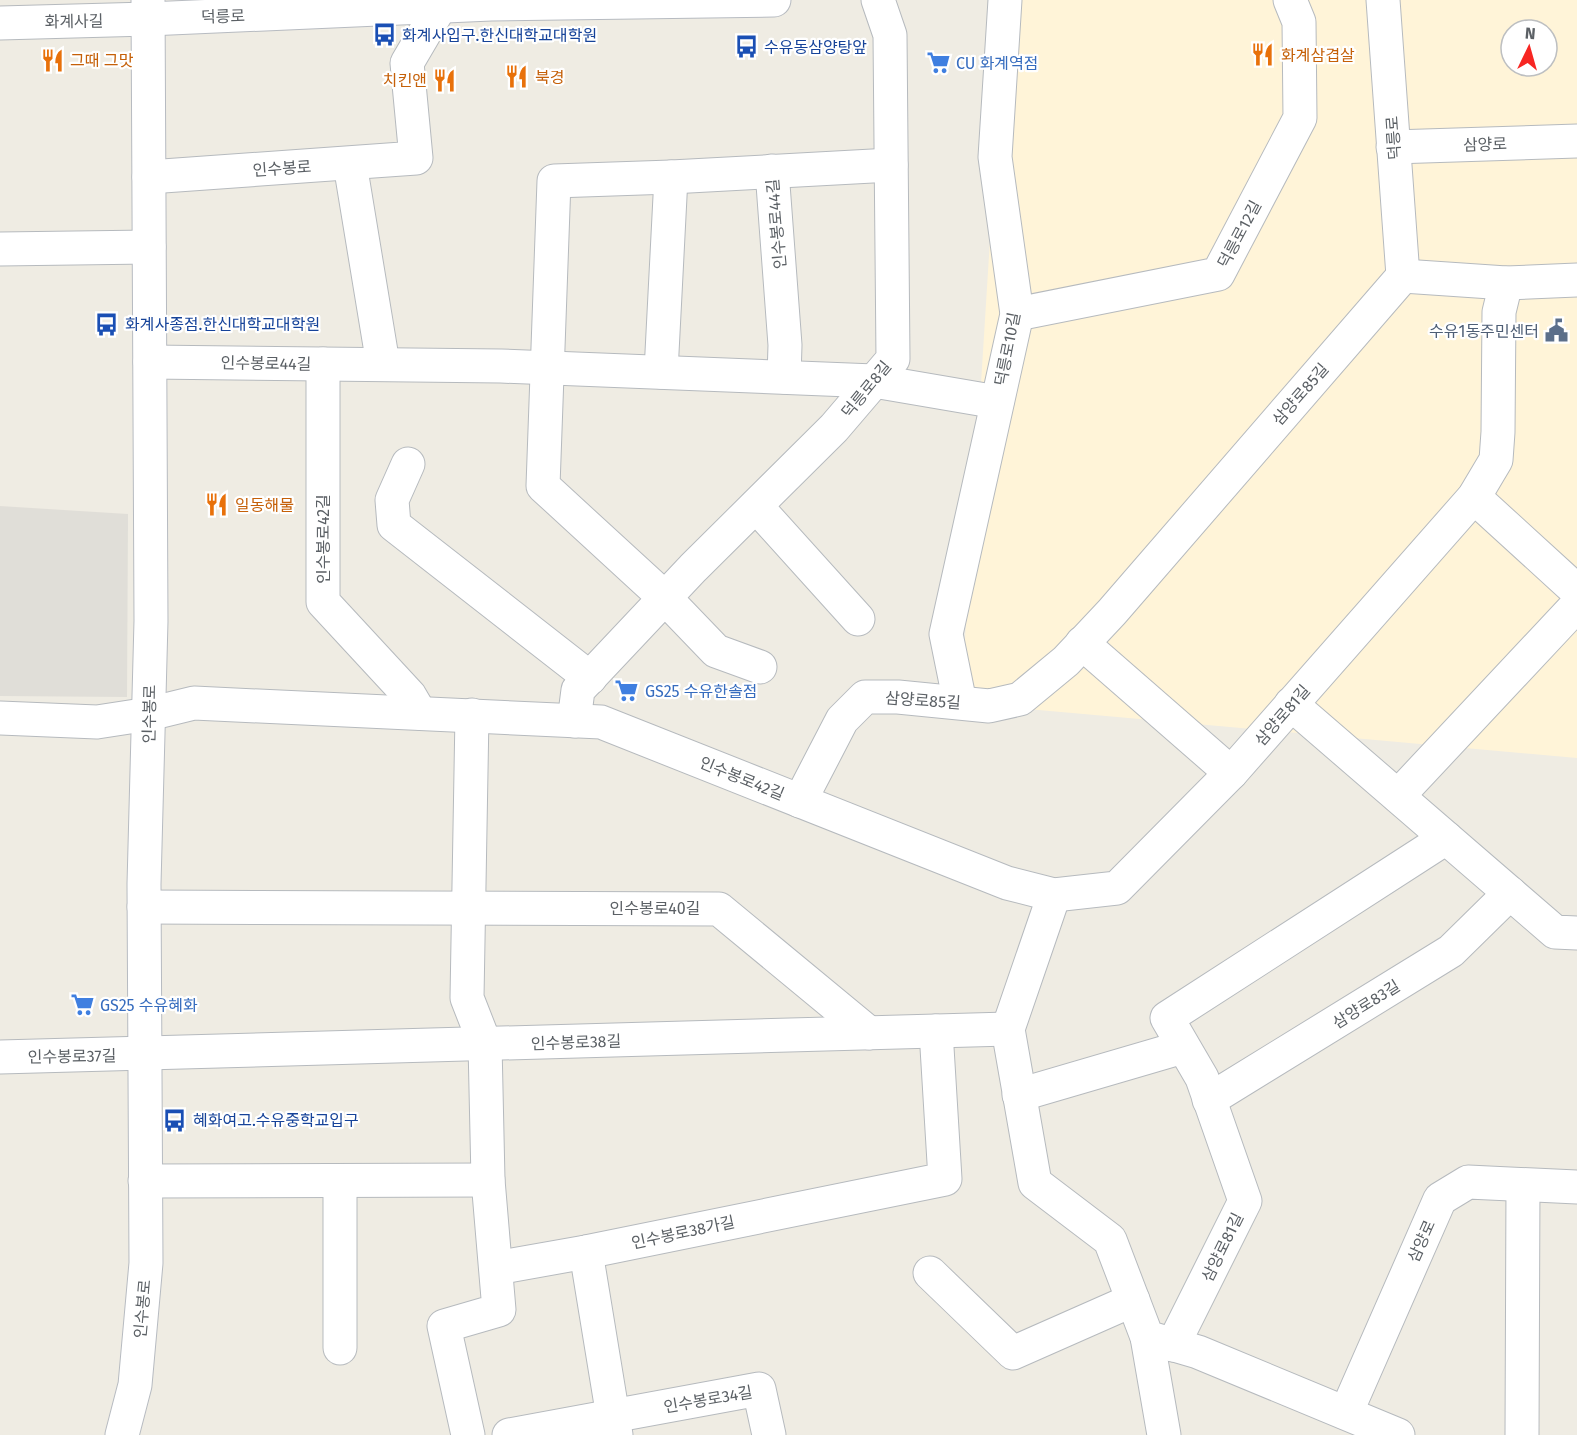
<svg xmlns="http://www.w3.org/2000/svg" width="1577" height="1435" font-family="'Fira Sans','Noto Sans KR',sans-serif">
	<rect width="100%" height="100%" fill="#efece3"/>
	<path fill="#fff4d8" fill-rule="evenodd" d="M1005 0H1577V758L961 703ZM1511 30H1547V66H1511Z"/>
	<polygon fill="#e0ded8" points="0,506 128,514 127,697 0,696"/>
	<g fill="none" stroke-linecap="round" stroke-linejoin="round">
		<defs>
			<g id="minor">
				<polyline points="1383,0 1403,276"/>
				<polyline points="0,23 148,19"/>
				<polyline points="1393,147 1577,141"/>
				<polyline points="350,164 383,364"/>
				<polyline points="772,171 785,345 784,377"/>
				<polyline points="149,177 416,158 407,63 444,0"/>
				<polyline points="0,249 149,247"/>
				<polyline points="1403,276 1506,283 1577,280"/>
				<polyline points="1017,314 1218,274 1300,118 1299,22 1290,0"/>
				<polyline points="150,362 501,366 874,381 997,402"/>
				<polyline points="323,364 323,602 410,696 420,713"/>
				<polyline points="661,372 671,177"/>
				<polyline points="408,464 392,500 394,525 590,678"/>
				<polyline points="1474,497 1577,591"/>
				<polyline points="756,506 858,619"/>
				<polyline points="1082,643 1231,773"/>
				<polyline points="760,667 716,651 665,598 543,486 554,181 671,177 891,165"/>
				<polyline points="958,693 946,634 1017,314 995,157 1005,0"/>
				<polyline points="1291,704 1555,932 1577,933"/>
				<polyline points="0,718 97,722 149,714 194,703 601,722 1007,883 1054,895 1117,888 1231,773 1474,497 1496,460 1498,432 1499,312 1506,283"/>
				<polyline points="574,721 578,690 693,568 834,428 893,359 890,35 878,0"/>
				<polyline points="1398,796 1577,605"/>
				<polyline points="800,801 842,720 865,697 898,697 989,706 1020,699 1066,661 1112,612 1403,276"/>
				<polyline points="1054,895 1008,1029 1035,1183 1110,1240 1147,1337 1198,1352 1398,1435"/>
				<polyline points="144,907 719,909 869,1033"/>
				<polyline points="0,1057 1008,1029"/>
				<polyline points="1019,1095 1183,1047"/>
				<polyline points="1209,1100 1451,951 1510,893"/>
				<polyline points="145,1181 488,1180"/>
				<polyline points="340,1181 340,1348"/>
				<polyline points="586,1252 616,1435"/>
				<polyline points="496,1268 586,1252 945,1179 936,1031"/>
				<polyline points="930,1273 1013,1353 1133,1300"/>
				<polyline points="1147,1337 1164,1435"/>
				<polyline points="1173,1345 1245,1201 1202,1078 1167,1018 1446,838"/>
				<polyline points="1346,1413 1440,1199 1468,1182 1577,1187"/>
				<polyline points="468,1435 444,1326 499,1310 488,1180 485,1044 467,998 472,715"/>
				<polyline points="509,1435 759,1389 769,1435"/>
				<polyline points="1522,1435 1523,1185"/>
			</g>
			<g id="secondary">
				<polyline points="148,19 491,4 774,0"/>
				<polyline points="122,1435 135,1385 146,1263 144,884 151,621 148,0"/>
			</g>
		</defs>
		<use href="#minor" stroke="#b6babe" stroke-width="35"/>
		<use href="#secondary" stroke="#b7bbc1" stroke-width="35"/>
		<use href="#minor" stroke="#fff" stroke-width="33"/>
		<use href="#secondary" stroke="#fff" stroke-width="33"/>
	</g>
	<defs>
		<symbol id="bus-bare" viewBox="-9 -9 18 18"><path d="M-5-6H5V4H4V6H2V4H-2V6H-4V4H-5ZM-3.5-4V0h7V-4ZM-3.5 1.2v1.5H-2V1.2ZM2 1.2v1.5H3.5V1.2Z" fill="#1a4fb4" stroke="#fff" stroke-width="2.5" paint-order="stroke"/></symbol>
		<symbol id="restaurant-bare" viewBox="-9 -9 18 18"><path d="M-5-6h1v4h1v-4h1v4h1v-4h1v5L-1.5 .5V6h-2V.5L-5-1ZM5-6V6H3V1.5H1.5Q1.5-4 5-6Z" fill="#e8710a" stroke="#fff" stroke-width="2.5" paint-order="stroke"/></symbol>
		<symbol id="supermarket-bare" viewBox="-9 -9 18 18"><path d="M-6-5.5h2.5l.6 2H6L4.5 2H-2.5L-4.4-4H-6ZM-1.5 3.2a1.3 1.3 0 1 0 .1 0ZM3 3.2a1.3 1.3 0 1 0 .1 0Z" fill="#3f7fe0" stroke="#fff" stroke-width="2.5" paint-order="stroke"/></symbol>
		<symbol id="civic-bare" viewBox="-9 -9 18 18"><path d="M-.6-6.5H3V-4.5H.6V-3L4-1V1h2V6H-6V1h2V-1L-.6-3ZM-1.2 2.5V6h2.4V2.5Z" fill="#5c6f8a" stroke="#fff" stroke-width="2.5" paint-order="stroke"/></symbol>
	</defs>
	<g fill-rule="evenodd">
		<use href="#bus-bare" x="368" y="18" width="33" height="33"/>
		<use href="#bus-bare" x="730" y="30" width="33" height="33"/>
		<use href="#restaurant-bare" x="1246" y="38" width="33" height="33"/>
		<use href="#restaurant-bare" x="36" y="44" width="33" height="33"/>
		<use href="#supermarket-bare" x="922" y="46" width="33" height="33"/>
		<use href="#restaurant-bare" x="500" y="60" width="33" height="33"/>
		<use href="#restaurant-bare" x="428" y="64" width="33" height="33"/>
		<use href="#bus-bare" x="90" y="308" width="33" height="33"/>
		<use href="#civic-bare" x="1540" y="314" width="33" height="33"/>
		<use href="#restaurant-bare" x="200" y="488" width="33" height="33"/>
		<use href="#supermarket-bare" x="610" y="674" width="33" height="33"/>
		<use href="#supermarket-bare" x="66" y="988" width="33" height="33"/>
		<use href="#bus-bare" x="158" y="1104" width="33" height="33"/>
	</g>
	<g text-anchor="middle" stroke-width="4.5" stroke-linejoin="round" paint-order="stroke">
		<g font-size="16" fill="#5b6065" stroke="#fff">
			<text transform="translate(223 16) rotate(-2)" y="6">덕릉로</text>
			<text transform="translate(74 21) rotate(-1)" y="6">화계사길</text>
			<text transform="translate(1393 138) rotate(-94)" y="6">덕릉로</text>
			<text transform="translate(1485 144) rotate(-2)" y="6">삼양로</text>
			<text transform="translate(282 168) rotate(-4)" y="6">인수봉로</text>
			<text transform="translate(776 224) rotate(-95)" y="6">인수봉로44길</text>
			<text transform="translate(1239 234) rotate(-62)" y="6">덕릉로12길</text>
			<text transform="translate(1007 349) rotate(-79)" y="6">덕릉로10길</text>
			<text transform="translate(266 363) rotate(1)" y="6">인수봉로44길</text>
			<text transform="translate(866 389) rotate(-51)" y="6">덕릉로8길</text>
			<text transform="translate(1300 394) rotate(-49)" y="6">삼양로85길</text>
			<text transform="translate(323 539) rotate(-90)" y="6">인수봉로42길</text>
			<text transform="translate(923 700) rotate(4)" y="6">삼양로85길</text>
			<text transform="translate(149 714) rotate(-89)" y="6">인수봉로</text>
			<text transform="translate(1282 715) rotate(-49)" y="6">삼양로81길</text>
			<text transform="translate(742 778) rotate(22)" y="6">인수봉로42길</text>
			<text x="655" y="914">인수봉로40길</text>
			<text transform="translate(1366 1004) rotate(-32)" y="6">삼양로83길</text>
			<text transform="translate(576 1042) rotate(-2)" y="6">인수봉로38길</text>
			<text transform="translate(72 1056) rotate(-1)" y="6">인수봉로37길</text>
			<text transform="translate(683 1232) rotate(-12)" y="6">인수봉로38가길</text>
			<text transform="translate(1421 1241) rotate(-66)" y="6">삼양로</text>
			<text transform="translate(1222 1247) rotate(-64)" y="6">삼양로81길</text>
			<text transform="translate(142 1309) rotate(-85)" y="6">인수봉로</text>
			<text transform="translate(708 1399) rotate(-10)" y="6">인수봉로34길</text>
		</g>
		<g font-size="16" fill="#164399" stroke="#fff" text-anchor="start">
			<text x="402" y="41">화계사입구.한신대학교대학원</text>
			<text x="764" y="53">수유동삼양탕앞</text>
			<text x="125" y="330">화계사종점.한신대학교대학원</text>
			<text x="193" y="1126">혜화여고.수유중학교입구</text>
		</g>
		<g font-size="16" fill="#c56008" stroke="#fff" text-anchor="start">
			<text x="1281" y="61">화계삼겹살</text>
			<text x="70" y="66">그때 그맛</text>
			<text x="535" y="83">북경</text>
			<text x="427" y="86" text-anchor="end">치킨앤</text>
			<text x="235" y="511">일동해물</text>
		</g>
		<g font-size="16" fill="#366cbe" stroke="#fff" text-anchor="start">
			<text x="956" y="69">CU 화계역점</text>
			<text x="645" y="697">GS25 수유한솔점</text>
			<text x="100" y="1011">GS25 수유혜화</text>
		</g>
		<g font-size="16" fill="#4e5e75" stroke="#fff" text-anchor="end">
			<text x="1539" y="337">수유1동주민센터</text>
		</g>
	</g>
	<g transform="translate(1529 48) rotate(5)"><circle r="28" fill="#ffffff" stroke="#bdbfc1" stroke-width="1.5"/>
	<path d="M0-4.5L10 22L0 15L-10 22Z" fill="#f72622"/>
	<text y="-9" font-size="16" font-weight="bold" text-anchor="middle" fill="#5b6065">N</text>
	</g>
</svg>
